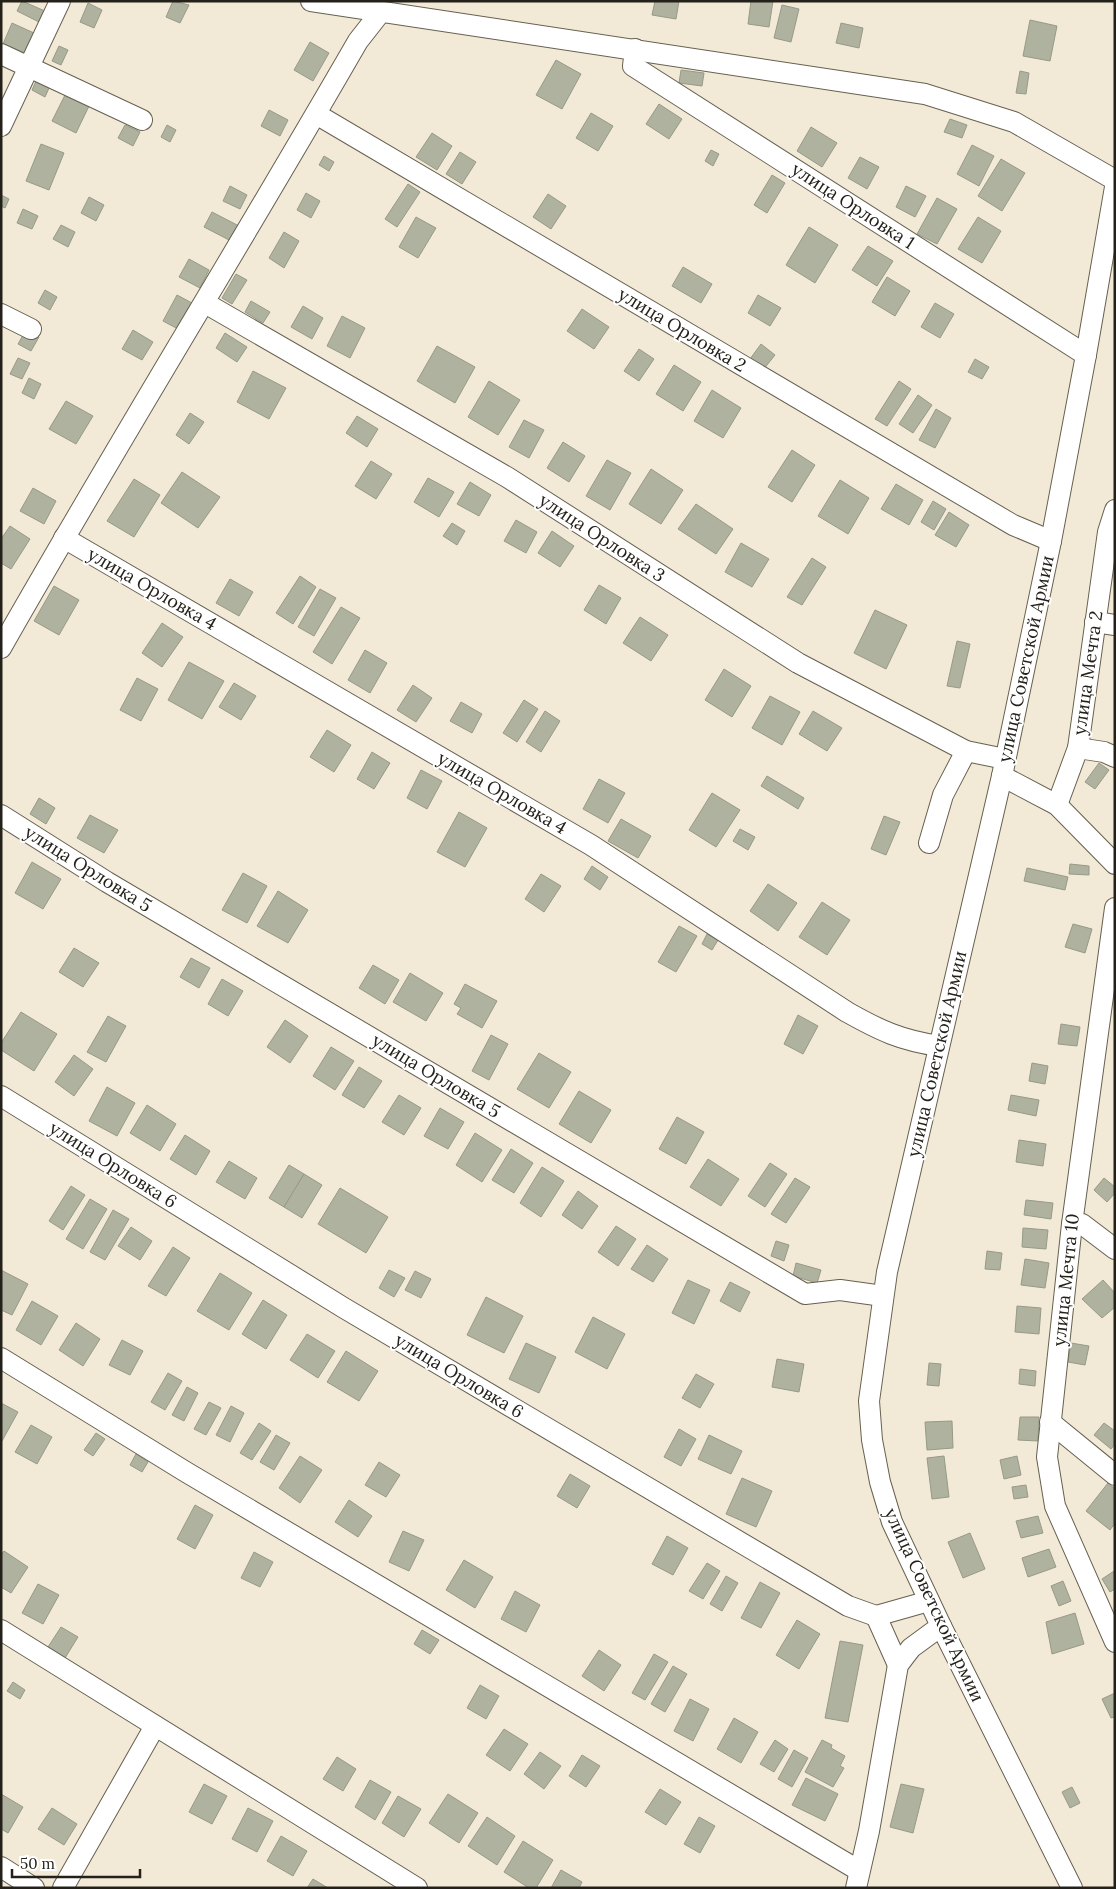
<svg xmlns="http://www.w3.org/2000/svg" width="1116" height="1889" font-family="Lora,serif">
	<rect width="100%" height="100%" fill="#f2ead7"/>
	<g fill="#aeb29f" stroke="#969a87">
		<polygon points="22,1 45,11 39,22 17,11"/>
		<polygon points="173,1 189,5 180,23 166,17"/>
		<polygon points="655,1 679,1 676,19 652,15"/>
		<polygon points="751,1 773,1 769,27 748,24"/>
		<polygon points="88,3 102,10 94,28 80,22"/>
		<polygon points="782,5 799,9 791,42 774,38"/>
		<polygon points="1030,20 1057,26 1050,61 1023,56"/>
		<polygon points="12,23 34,33 25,53 3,44"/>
		<polygon points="841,23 863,28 859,48 836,43"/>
		<polygon points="310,42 329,53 313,81 294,70"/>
		<polygon points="59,46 68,50 61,65 52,61"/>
		<polygon points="556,60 581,74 562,109 536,95"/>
		<polygon points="681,70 704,73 702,86 679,83"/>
		<polygon points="1020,71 1029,73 1026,94 1016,93"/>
		<polygon points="36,81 49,88 45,97 32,90"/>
		<polygon points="66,93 90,104 76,133 52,121"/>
		<polygon points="659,104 682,119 669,139 646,124"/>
		<polygon points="269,110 288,120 280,136 261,126"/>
		<polygon points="591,113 613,126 598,151 576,138"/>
		<polygon points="950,119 967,125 962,138 944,132"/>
		<polygon points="125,125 140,132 133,146 118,138"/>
		<polygon points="167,125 176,130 170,142 161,137"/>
		<polygon points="811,127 837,143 822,167 797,151"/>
		<polygon points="432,133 452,146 437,170 416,157"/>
		<polygon points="41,144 64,153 49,190 26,181"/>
		<polygon points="972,145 994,156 979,186 957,174"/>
		<polygon points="711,150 719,154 713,166 705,161"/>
		<polygon points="460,152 476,162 462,184 446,174"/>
		<polygon points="324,156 334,162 329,171 319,165"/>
		<polygon points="860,157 879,167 867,189 848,178"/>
		<polygon points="1001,159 1025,173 1002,211 978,196"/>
		<polygon points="772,175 785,183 767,213 754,205"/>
		<polygon points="408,184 420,192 397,227 385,219"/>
		<polygon points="230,186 247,195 240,209 223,201"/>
		<polygon points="906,186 926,196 915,217 896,207"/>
		<polygon points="306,193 320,201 311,218 297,210"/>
		<polygon points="548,194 566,206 551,229 533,217"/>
		<polygon points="1,195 9,199 5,208 1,206"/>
		<polygon points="89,197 104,205 96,221 81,213"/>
		<polygon points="937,198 957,209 937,244 917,234"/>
		<polygon points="23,209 38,216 32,229 17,223"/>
		<polygon points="212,212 239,226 231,241 204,227"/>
		<polygon points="416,217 436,228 418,258 399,247"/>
		<polygon points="978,217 1001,231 982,263 958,249"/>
		<polygon points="61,225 75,232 68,247 53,239"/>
		<polygon points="809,227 838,245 815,283 786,265"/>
		<polygon points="284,232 299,241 284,268 269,258"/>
		<polygon points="868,246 893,261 877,286 852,270"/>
		<polygon points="189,259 209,270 200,288 179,277"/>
		<polygon points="683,267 712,284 701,303 672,286"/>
		<polygon points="236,274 247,280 232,304 222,298"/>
		<polygon points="887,277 910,291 895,316 872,302"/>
		<polygon points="45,290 57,297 50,310 38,303"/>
		<polygon points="177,295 192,303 178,329 163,321"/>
		<polygon points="758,295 781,308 770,326 748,313"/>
		<polygon points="251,301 270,312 263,323 245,312"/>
		<polygon points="935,303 954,314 940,338 921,327"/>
		<polygon points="303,306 323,318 312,339 291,327"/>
		<polygon points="582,309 609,327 594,349 567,331"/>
		<polygon points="342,316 365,328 350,358 327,346"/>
		<polygon points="26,330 39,337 31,351 18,344"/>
		<polygon points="133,330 153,342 142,360 122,349"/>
		<polygon points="225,333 247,347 237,362 216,348"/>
		<polygon points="761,344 775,355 763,370 750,359"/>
		<polygon points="437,346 475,367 455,403 417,381"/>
		<polygon points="639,349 654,359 639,381 624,371"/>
		<polygon points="18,358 30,363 22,379 10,374"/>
		<polygon points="975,359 989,367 982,379 968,372"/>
		<polygon points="674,365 701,382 683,411 656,394"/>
		<polygon points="253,371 286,388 269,419 237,402"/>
		<polygon points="29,378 41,384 34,399 22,393"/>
		<polygon points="489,381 520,400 498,435 468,417"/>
		<polygon points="899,381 911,389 887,426 875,419"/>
		<polygon points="712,390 741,408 723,438 694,421"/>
		<polygon points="918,395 932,405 913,433 899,424"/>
		<polygon points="66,401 93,416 76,444 49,429"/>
		<polygon points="936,409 951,418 935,448 919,440"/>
		<polygon points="190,413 204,422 189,444 176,435"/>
		<polygon points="357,416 378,429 367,447 346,433"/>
		<polygon points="524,420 544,430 529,458 509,447"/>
		<polygon points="563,442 585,456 569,482 547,468"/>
		<polygon points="792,450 815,465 792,502 768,487"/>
		<polygon points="607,460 631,473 610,510 586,496"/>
		<polygon points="371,461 392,474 376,499 355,486"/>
		<polygon points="651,469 683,490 661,524 629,504"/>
		<polygon points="182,472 220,497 198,528 161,503"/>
		<polygon points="428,478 454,492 439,517 414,502"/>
		<polygon points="134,479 160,495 134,537 107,521"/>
		<polygon points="840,480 869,498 848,534 818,516"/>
		<polygon points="470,482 491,495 479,516 457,504"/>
		<polygon points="896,484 923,500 909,525 881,509"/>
		<polygon points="33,488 56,501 44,524 20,511"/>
		<polygon points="933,501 946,509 934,530 921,522"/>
		<polygon points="696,504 733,529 716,554 678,529"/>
		<polygon points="949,512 969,525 956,547 935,535"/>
		<polygon points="516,520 537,532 526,553 504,541"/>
		<polygon points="452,523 465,531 457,545 443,536"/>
		<polygon points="10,526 30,539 11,569 1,563 1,539"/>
		<polygon points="552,531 574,546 560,567 538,553"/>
		<polygon points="741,543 769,559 752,587 725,572"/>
		<polygon points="812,558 826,567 802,605 787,597"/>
		<polygon points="300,576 316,587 293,624 276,613"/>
		<polygon points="230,579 253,592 239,616 216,603"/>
		<polygon points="599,585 621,598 606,624 584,610"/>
		<polygon points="54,586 79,600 59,635 34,621"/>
		<polygon points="320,589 336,598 314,636 298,627"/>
		<polygon points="341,607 360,618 332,664 313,652"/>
		<polygon points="875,610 907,625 886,669 854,653"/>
		<polygon points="640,617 668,635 651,661 623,643"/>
		<polygon points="162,623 183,637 162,667 142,653"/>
		<polygon points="957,641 970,644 960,688 947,686"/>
		<polygon points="365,650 387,663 370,693 348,680"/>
		<polygon points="189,662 224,681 202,719 168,700"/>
		<polygon points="724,669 751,686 732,717 705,700"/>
		<polygon points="137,678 158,689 141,721 120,710"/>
		<polygon points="234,683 256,696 241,720 219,707"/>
		<polygon points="413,685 432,698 416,722 397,710"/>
		<polygon points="770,696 800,712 782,745 752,728"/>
		<polygon points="524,700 538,709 517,742 503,733"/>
		<polygon points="461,702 482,714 472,733 450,721"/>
		<polygon points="545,711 560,721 541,752 526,742"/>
		<polygon points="813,711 842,728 827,751 799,734"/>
		<polygon points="327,730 351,745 334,772 310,757"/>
		<polygon points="372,752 390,763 374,789 357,779"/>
		<polygon points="1099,763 1109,770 1095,789 1085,782"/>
		<polygon points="421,770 442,781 427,809 407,798"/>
		<polygon points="767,776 804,798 798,809 761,786"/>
		<polygon points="599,779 625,793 608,823 583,809"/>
		<polygon points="712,793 740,810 716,847 689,830"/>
		<polygon points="39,798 55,808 46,824 30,814"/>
		<polygon points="459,812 487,828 465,867 437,852"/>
		<polygon points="90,815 118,830 104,853 77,838"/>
		<polygon points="884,816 900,822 886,855 871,849"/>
		<polygon points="621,819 651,836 638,858 608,841"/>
		<polygon points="740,829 755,837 748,850 733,841"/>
		<polygon points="32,862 61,879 43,909 15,893"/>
		<polygon points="1070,864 1089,866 1089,875 1069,874"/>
		<polygon points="592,866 608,877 600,890 584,879"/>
		<polygon points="1027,868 1068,877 1065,890 1024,881"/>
		<polygon points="243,873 267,886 247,923 222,910"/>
		<polygon points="541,874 561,886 544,912 525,899"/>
		<polygon points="768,884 797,903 778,931 750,911"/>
		<polygon points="278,891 308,910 288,943 257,926"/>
		<polygon points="822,902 850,920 827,955 799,937"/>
		<polygon points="1073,924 1092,929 1085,953 1065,947"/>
		<polygon points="679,926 697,936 676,972 658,962"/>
		<polygon points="707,934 718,940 712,950 702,944"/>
		<polygon points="74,948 99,963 83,987 59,972"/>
		<polygon points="191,958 210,968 199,988 180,977"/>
		<polygon points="373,965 399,980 385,1004 359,988"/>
		<polygon points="410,973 443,993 426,1021 393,1002"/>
		<polygon points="222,979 243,991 228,1016 208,1004"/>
		<polygon points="465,984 497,1001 482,1028 457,1014 461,1008 454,1004"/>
		<polygon points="21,1012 57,1034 34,1071 1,1050 1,1043"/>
		<polygon points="798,1015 818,1026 803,1054 784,1044"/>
		<polygon points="108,1016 126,1026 106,1062 87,1052"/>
		<polygon points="285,1020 308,1036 290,1063 267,1047"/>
		<polygon points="1061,1024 1080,1027 1077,1046 1058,1044"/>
		<polygon points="491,1035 508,1044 489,1080 472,1071"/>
		<polygon points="331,1047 354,1061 335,1090 313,1076"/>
		<polygon points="539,1053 571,1072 549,1108 517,1089"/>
		<polygon points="74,1055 93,1069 74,1096 55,1082"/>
		<polygon points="1032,1063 1048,1066 1045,1084 1029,1081"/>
		<polygon points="359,1067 382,1081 364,1108 342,1095"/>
		<polygon points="107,1087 135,1103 117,1136 89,1121"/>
		<polygon points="579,1091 611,1110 591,1143 559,1124"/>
		<polygon points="399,1095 421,1108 404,1135 382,1122"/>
		<polygon points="1011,1095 1039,1100 1036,1116 1008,1110"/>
		<polygon points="147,1105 176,1124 160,1151 130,1133"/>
		<polygon points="440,1108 464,1122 448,1149 424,1136"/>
		<polygon points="677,1117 704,1132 686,1164 659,1149"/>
		<polygon points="475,1133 502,1150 482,1182 456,1165"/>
		<polygon points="185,1135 210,1151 196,1175 170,1159"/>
		<polygon points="1019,1140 1046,1144 1043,1166 1016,1162"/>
		<polygon points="511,1149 533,1163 514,1193 492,1180"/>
		<polygon points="708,1159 739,1179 721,1206 690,1187"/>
		<polygon points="229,1161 257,1178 245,1199 216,1182"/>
		<polygon points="770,1163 787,1174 765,1207 748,1196"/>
		<polygon points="289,1165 304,1174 284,1207 269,1198"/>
		<polygon points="542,1167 564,1181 541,1217 520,1203"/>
		<polygon points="304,1174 322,1185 302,1218 284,1207"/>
		<polygon points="795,1178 810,1187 786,1223 771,1214"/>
		<polygon points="1104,1178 1115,1187 1115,1193 1107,1202 1094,1190"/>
		<polygon points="71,1186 85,1195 63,1230 49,1221"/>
		<polygon points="340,1188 388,1217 366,1253 318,1224"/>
		<polygon points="578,1191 598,1206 582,1229 562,1215"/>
		<polygon points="90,1199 107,1209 83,1249 66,1239"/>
		<polygon points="1026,1200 1053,1203 1051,1219 1024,1215"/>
		<polygon points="113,1210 129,1219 105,1260 90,1252"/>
		<polygon points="616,1226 636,1239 618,1266 598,1252"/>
		<polygon points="131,1227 152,1241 140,1260 118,1246"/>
		<polygon points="1023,1228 1048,1230 1046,1249 1022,1247"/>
		<polygon points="776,1241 789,1245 784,1261 771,1256"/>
		<polygon points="647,1245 668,1259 653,1282 631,1269"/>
		<polygon points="173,1247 190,1258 166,1296 148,1286"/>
		<polygon points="987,1251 1002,1253 1000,1270 985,1269"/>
		<polygon points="1025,1259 1049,1263 1045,1288 1021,1285"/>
		<polygon points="796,1263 821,1270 817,1283 793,1276"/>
		<polygon points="1,1270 28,1284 12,1315 1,1310"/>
		<polygon points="389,1270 405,1278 394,1297 379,1288"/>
		<polygon points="415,1271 431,1279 421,1298 405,1290"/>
		<polygon points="220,1273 252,1293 229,1330 197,1311"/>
		<polygon points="688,1280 710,1290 694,1324 672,1313"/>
		<polygon points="1103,1280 1115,1293 1115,1307 1102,1318 1082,1299"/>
		<polygon points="730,1282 750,1292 740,1312 720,1301"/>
		<polygon points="486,1297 523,1316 504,1353 467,1335"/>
		<polygon points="263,1300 287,1315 266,1349 242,1334"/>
		<polygon points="32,1301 58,1316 41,1345 16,1330"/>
		<polygon points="1017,1306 1041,1308 1039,1334 1015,1332"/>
		<polygon points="593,1317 625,1334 607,1369 575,1352"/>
		<polygon points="76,1323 100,1339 83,1366 59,1350"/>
		<polygon points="307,1334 335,1351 318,1378 290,1360"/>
		<polygon points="122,1340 143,1351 130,1375 109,1365"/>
		<polygon points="526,1343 556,1357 539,1393 509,1379"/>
		<polygon points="1071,1343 1089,1346 1085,1365 1068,1362"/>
		<polygon points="346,1351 378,1371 359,1401 327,1382"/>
		<polygon points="777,1359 804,1364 799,1392 772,1387"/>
		<polygon points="929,1363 941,1364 939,1386 927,1385"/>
		<polygon points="1020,1369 1036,1371 1035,1386 1019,1384"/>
		<polygon points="168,1373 182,1381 165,1410 151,1402"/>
		<polygon points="696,1374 714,1384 700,1408 682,1398"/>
		<polygon points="187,1387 198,1393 184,1421 172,1415"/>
		<polygon points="209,1402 221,1408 206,1435 194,1429"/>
		<polygon points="1,1403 18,1412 2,1441 1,1440"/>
		<polygon points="231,1406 244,1413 230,1442 216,1435"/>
		<polygon points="1020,1417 1039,1417 1038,1441 1018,1440"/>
		<polygon points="952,1421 953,1448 927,1450 925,1422"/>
		<polygon points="259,1423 271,1431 252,1460 240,1453"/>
		<polygon points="1104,1423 1115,1431 1115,1444 1111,1449 1094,1435"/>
		<polygon points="31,1425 52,1437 37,1464 15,1452"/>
		<polygon points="679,1429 696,1439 681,1466 664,1457"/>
		<polygon points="96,1433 105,1439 93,1456 84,1450"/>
		<polygon points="276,1435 290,1443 274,1470 260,1462"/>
		<polygon points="709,1435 742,1451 731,1474 698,1459"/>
		<polygon points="136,1454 148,1462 142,1472 130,1465"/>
		<polygon points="300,1456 322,1470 300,1503 279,1488"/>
		<polygon points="944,1456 949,1497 932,1499 927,1458"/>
		<polygon points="1017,1456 1021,1475 1004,1479 1000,1460"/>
		<polygon points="379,1462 400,1475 386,1497 365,1485"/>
		<polygon points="570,1474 590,1486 577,1508 557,1496"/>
		<polygon points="742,1478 772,1491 756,1527 726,1514"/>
		<polygon points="1108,1483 1115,1489 1115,1523 1110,1530 1086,1511"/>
		<polygon points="1026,1485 1028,1497 1014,1499 1012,1487"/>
		<polygon points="349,1500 372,1516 358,1537 335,1522"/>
		<polygon points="195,1505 213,1515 195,1549 177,1539"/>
		<polygon points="1038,1516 1043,1533 1021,1538 1016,1521"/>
		<polygon points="403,1531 424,1540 409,1571 389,1562"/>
		<polygon points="970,1533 985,1569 963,1578 948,1542"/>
		<polygon points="667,1536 688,1548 673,1575 652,1564"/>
		<polygon points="1049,1549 1056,1567 1028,1577 1022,1558"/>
		<polygon points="4,1551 28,1567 11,1593 1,1587 1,1555"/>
		<polygon points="254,1552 273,1562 260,1587 241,1578"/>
		<polygon points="464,1560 493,1577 475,1608 446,1590"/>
		<polygon points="707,1563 720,1571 703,1599 689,1591"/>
		<polygon points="1114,1571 1115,1589 1110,1592 1102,1579"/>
		<polygon points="726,1576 738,1583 722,1611 710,1604"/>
		<polygon points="1063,1581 1071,1601 1059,1606 1051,1586"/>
		<polygon points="760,1582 780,1593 761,1628 741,1618"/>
		<polygon points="38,1584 59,1595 43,1624 22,1613"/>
		<polygon points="515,1591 540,1605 526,1632 501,1619"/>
		<polygon points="1075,1613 1084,1644 1052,1654 1046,1622"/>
		<polygon points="797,1620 820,1634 799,1669 776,1655"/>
		<polygon points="61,1627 78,1637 65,1658 48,1647"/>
		<polygon points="422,1630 439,1640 430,1654 414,1644"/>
		<polygon points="840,1641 863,1645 848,1722 825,1718"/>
		<polygon points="599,1650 621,1665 604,1691 582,1676"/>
		<polygon points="654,1654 668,1662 645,1700 632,1693"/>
		<polygon points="673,1666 687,1674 665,1712 651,1704"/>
		<polygon points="13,1682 25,1690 20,1699 7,1691"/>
		<polygon points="480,1685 499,1696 486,1719 467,1708"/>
		<polygon points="1115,1693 1115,1717 1111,1718 1102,1699"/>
		<polygon points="690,1699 709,1709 693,1741 674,1731"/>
		<polygon points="734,1718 758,1732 741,1763 717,1749"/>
		<polygon points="504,1729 528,1744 510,1771 486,1755"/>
		<polygon points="775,1740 788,1749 774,1772 760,1764"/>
		<polygon points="822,1740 832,1745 831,1748 845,1756 840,1766 844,1768 833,1787 805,1772"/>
		<polygon points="794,1750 808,1758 792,1787 778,1779"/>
		<polygon points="540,1752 561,1766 544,1789 524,1774"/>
		<polygon points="582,1755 600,1766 586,1787 569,1776"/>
		<polygon points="337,1757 356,1769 343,1791 323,1779"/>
		<polygon points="806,1778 838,1794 825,1821 792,1805"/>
		<polygon points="370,1780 391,1792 375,1820 355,1807"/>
		<polygon points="204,1784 227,1796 212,1824 189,1812"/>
		<polygon points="901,1784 924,1789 913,1833 890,1827"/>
		<polygon points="1072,1787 1080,1803 1070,1808 1062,1792"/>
		<polygon points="660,1789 681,1802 666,1825 645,1812"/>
		<polygon points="1,1794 23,1807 8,1833 1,1829"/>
		<polygon points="448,1794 478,1813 459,1843 429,1823"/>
		<polygon points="398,1796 421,1809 404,1837 382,1823"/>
		<polygon points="52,1808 77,1824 64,1845 38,1829"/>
		<polygon points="248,1808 273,1821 257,1852 232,1839"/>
		<polygon points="487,1817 515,1836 497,1865 468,1846"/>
		<polygon points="699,1817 715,1826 700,1853 684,1844"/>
		<polygon points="281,1836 307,1851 293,1876 267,1861"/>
		<polygon points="523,1841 553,1860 536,1888 529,1888 504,1872"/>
		<polygon points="561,1870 582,1882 579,1888 551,1888"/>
		<polygon points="313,1879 328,1888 307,1888"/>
	</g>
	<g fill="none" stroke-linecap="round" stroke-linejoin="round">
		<defs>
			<g id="street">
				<polyline points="311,1 925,94 1014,122 1115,180"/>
				<polyline points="635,49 633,66 1086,355"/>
				<polyline points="1,54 142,120"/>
				<polyline points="316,114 1013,525 1051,541"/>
				<polyline points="1,126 60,1"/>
				<polyline points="205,303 507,477 798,663 966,751 1005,759"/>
				<polyline points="1,314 31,329"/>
				<path d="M64 538 591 845 847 1012C881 1031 900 1040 939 1046"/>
				<polyline points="1095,622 1115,625"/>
				<path d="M1 648C117 444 241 244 358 41L380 13"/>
				<polyline points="1078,748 1104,752 1115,757"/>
				<polyline points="1002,776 1057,805 1115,864"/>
				<polyline points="1057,805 1078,748 1108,532 1115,510"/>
				<polyline points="1,815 107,882 805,1294 840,1290 883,1296"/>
				<polyline points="929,843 943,795 966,751"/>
				<polyline points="1115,908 1072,1224 1047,1457 1055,1506 1115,1642"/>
				<polyline points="1,1096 344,1308 848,1606 876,1616 929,1601"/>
				<polyline points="1072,1224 1082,1224 1115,1249"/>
				<polyline points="1,1358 186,1472 858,1870"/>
				<polyline points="1050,1422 1115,1475"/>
				<polyline points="876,1616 898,1665"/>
				<polyline points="1,1630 417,1888"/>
				<polyline points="1,1867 34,1888"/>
				<polyline points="63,1888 155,1726"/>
				<polyline points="856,1888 869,1831 898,1665 911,1648 941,1626"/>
				<polyline points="1072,1888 941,1626 892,1522 880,1482 872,1440 869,1401 887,1272 1002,776 1051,541 1086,355 1115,187"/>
			</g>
		</defs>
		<use href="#street" stroke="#676050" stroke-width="22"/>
		<use href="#street" stroke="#fff" stroke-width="20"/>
	</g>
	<g text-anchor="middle" stroke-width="4" stroke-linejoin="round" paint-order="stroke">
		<g font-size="18" fill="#24211a" stroke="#fff">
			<text transform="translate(853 206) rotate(33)" y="6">улица Орловка 1</text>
			<text transform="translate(682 330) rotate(31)" y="6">улица Орловка 2</text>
			<text transform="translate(602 538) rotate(33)" y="6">улица Орловка 3</text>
			<text transform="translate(152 589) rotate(30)" y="6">улица Орловка 4</text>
			<text transform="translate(1026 659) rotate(-78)" y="6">улица Советской Армии</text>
			<text transform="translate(1088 673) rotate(-82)" y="6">улица Мечта 2</text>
			<text transform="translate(502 793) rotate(30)" y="6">улица Орловка 4</text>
			<text transform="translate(88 869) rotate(32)" y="6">улица Орловка 5</text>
			<text transform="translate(937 1054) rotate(-77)" y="6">улица Советской Армии</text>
			<text transform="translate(436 1076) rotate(31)" y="6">улица Орловка 5</text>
			<text transform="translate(113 1165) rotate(32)" y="6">улица Орловка 6</text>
			<text transform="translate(1066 1280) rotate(-84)" y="6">улица Мечта 10</text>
			<text transform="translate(459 1376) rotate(31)" y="6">улица Орловка 6</text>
			<text transform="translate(934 1605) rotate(65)" y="6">улица Советской Армии</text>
		</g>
	</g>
	<rect width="1116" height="1889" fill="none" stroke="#24211a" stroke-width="5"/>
	<path d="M12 1869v8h128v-8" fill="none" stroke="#24211a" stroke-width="2.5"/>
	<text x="20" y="1869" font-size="15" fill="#24211a" stroke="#ffffff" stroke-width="4" paint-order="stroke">50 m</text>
</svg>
